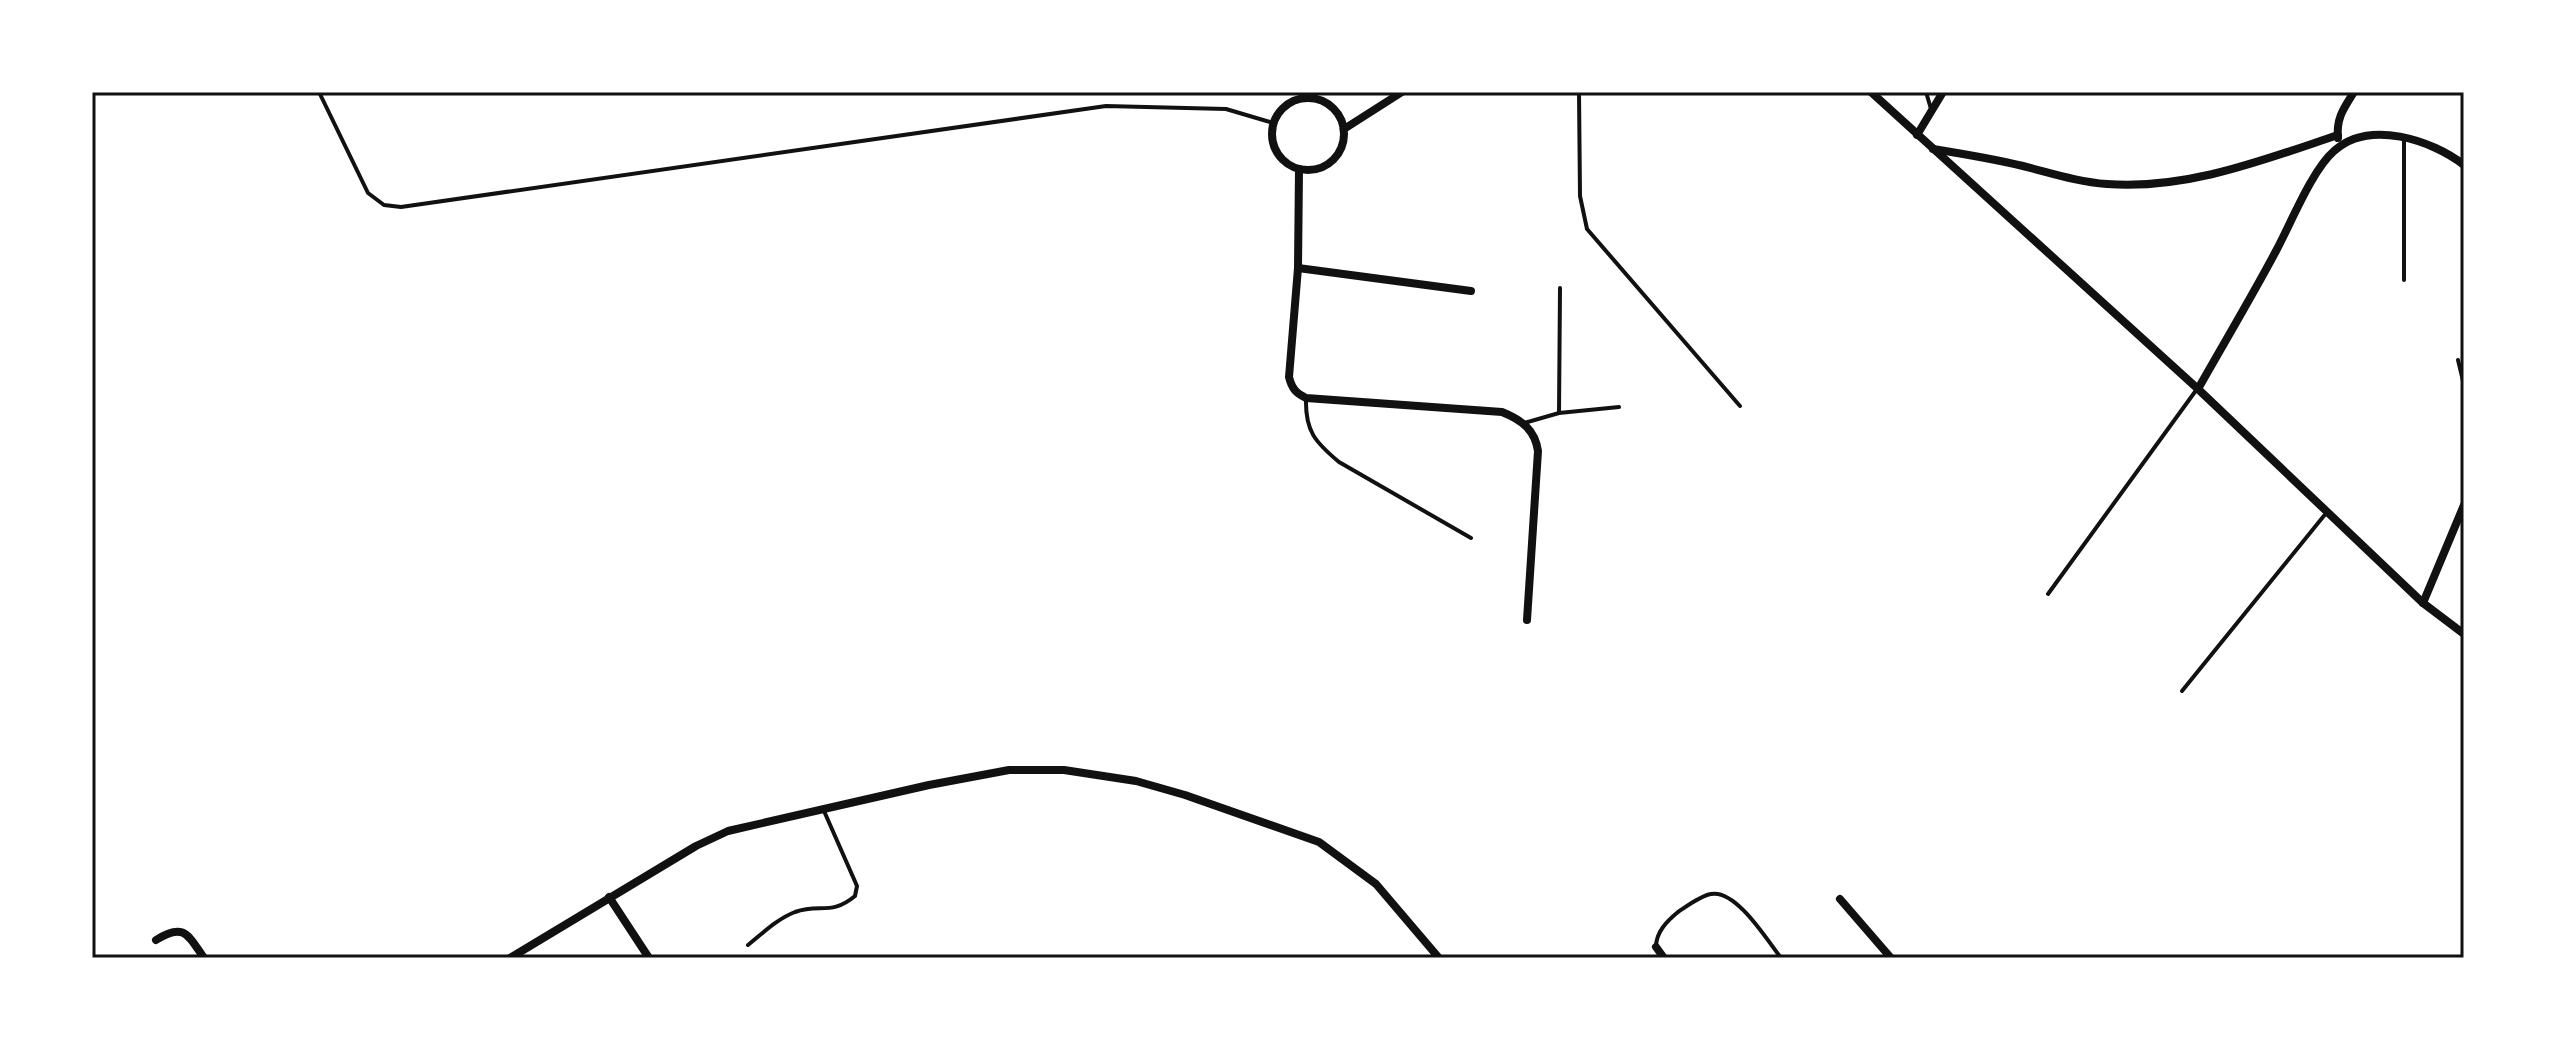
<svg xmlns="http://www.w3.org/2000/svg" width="2556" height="1050" font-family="Helvetica,sans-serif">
	<rect width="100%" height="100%" fill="#fff"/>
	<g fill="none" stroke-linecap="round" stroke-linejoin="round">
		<g stroke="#111" stroke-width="4">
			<polyline points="319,92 368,193 384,205 401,207 1106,106 1226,109 1273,123"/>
			<polyline points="1579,92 1580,196 1587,229 1740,406"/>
			<polyline points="1926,92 1931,109"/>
			<polyline points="2404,280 2404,139"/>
			<polyline points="2458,360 2464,385"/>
			<path d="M1306 398C1305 431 1315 442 1339 462L1471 538"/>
			<polyline points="1559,413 1560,288"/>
			<polyline points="1524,423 1559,413 1619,407"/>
			<polyline points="2048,594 2197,389"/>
			<polyline points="2182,691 2327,512"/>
			<path d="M748 945C763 933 777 919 795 912 820 903 831 916 855 896L857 886 824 811"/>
			<path d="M1656 947C1656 932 1667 921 1678 912 1687 906 1700 896 1711 894 1736 889 1767 940 1781 958"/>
		</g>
		<g stroke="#111" stroke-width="8">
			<polyline points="1871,92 2198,389 2423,603 2464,634"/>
			<circle cx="1308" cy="134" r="36"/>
			<polyline points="1344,129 1402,92"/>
			<polyline points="1917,135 1943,92"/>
			<path d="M2338 138C2336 118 2344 108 2354 92"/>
			<path d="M1933 149C1964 154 1994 159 2023 166 2051 173 2078 182 2107 184 2187 190 2263 160 2338 135"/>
			<path d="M1299 169 1298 268 1289 377C1292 389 1296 393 1306 398L1502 412C1522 420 1535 430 1538 451L1527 620"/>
			<polyline points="1298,268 1471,291"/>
			<path d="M2198 389C2224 343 2251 298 2276 251 2291 223 2312 170 2334 151 2369 119 2432 140 2464 165"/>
			<polyline points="2423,603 2464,505"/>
			<polyline points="609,897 649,958"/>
			<polyline points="1840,899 1891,958"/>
			<path d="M156 940C184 922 188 935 204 958"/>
			<polyline points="1656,947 1664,958"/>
			<polyline points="510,958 696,846 728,831 929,785 1009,770 1064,770 1136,781 1185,795 1319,842 1376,884 1439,958"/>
		</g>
	</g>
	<rect width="2556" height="1050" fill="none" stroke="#ffffff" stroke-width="188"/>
	<rect x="94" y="94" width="2368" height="862" fill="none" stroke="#111" stroke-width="3"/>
</svg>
